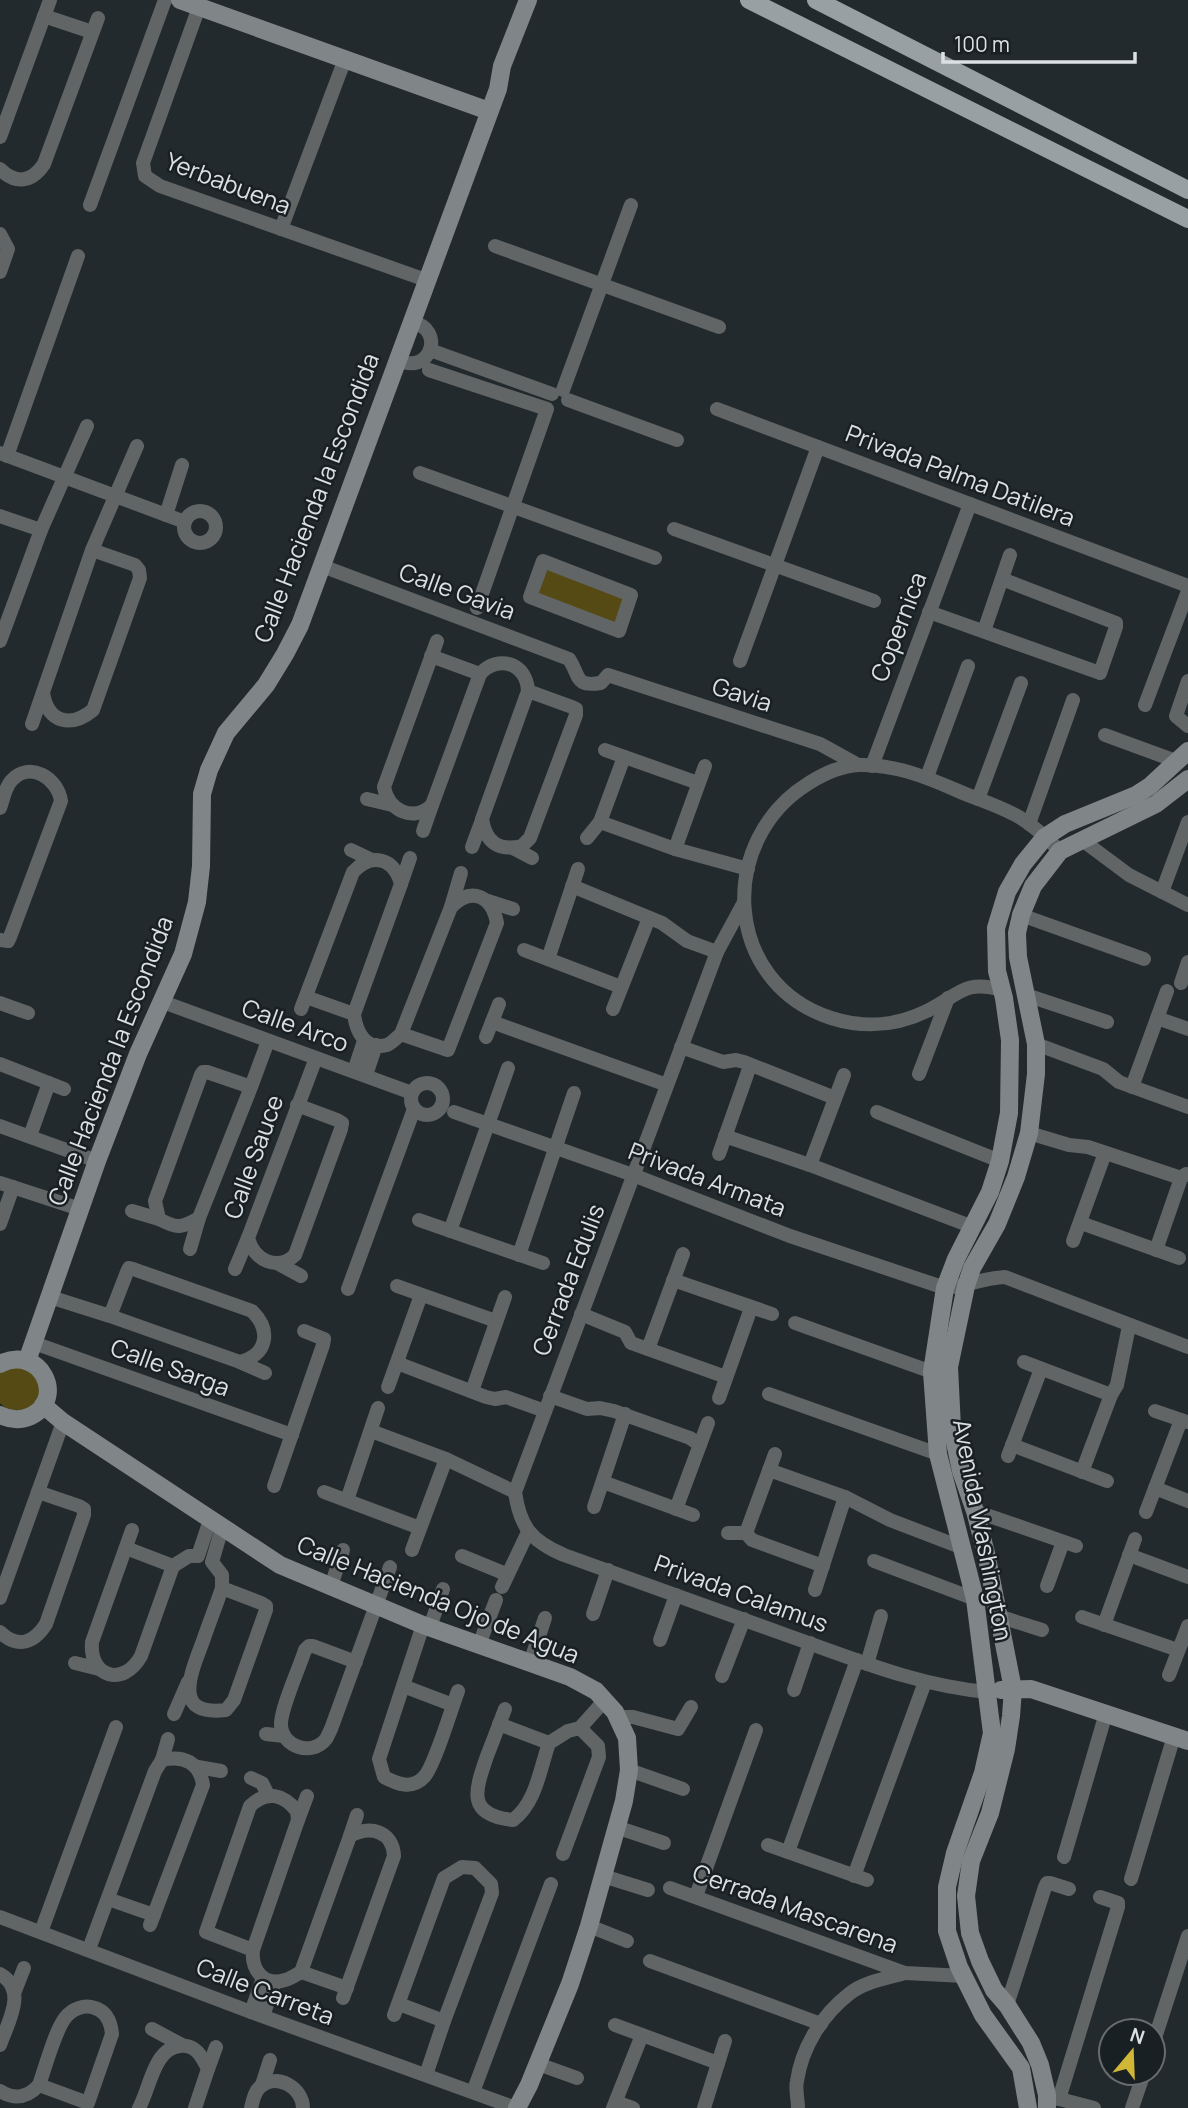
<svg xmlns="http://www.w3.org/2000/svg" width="1188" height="2108" font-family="Manrope,sans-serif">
	<rect width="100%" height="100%" fill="#222a2d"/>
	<g fill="#554a14">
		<polygon points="541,557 635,592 621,635 525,600"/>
		<path d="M19 1363 40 1379V1394L31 1407C19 1411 9 1412 0 1403V1371Z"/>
	</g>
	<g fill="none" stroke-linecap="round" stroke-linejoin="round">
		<g stroke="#616566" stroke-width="14">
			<polyline points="199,7 143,163 145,176 160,186 426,280"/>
			<polyline points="44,16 92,32"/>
			<polyline points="0,137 50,0"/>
			<path d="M0 169C16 185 32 182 44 164L98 18"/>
			<polyline points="90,205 165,0"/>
			<polyline points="281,229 345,59"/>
			<polyline points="0,234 8,249 0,272"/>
			<polyline points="495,246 719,327"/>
			<polyline points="430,350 552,394"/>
			<path d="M397 359C430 378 447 328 411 322"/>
			<polyline points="429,370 547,409 477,608"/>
			<polyline points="563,390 631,205"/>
			<polyline points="568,400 677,440"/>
			<polyline points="717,409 1188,586"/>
			<polyline points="0,453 185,522"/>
			<polyline points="7,456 78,256"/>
			<polyline points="420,473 655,558"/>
			<circle cx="200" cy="527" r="16"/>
			<polyline points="166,515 182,465"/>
			<polyline points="0,516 41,530"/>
			<polyline points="674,529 874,601"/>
			<polygon points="543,561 631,595 619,631 530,597"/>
			<path d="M322 566 569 659C581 677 574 687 601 683L608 675 820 744 858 765"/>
			<polyline points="1002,579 1116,623 1116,627 1100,673"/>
			<polyline points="929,612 1100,673"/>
			<polyline points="984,631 1010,555"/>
			<polyline points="0,641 41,530 87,426"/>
			<path d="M437 641 384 787C388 810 413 823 432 805L480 674C498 654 527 663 528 691L482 819C486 843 498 851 522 846L530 838 576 715V709L572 707 528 691"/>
			<polyline points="431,656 480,674"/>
			<polyline points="740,661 818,447"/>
			<polyline points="1188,681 1176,716 1188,726"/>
			<path d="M43 693C48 723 71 728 93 710L140 578 139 570 135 565 92 550"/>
			<polyline points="1145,705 1188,591"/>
			<polyline points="32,724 92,550 137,446"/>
			<polyline points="1105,735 1176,761"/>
			<polyline points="605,750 698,783"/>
			<polyline points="872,766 970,504"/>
			<polyline points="927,777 968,666"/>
			<polyline points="367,799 392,805"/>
			<polyline points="978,799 1021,683"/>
			<path d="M0 808C3 800 5 788 11 781 29 760 58 778 61 801L10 937 8 941 0 940"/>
			<polyline points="600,822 675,849 748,869"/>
			<polyline points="1029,824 1073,700"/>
			<polyline points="423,831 432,805"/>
			<polyline points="587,838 600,822 624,757"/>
			<polyline points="1082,840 1129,875 1188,905"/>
			<polyline points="472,847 482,820"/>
			<polyline points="513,848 532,858"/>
			<polyline points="675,849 705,766"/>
			<polyline points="351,850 372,860"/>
			<polyline points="401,884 410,858"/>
			<polyline points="572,886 662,923 687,941 717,952"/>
			<polyline points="1162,892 1188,822"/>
			<polyline points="488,901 513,909"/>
			<path d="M743 904 717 952 515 1492C520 1527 531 1541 564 1555 639 1582 714 1609 789 1636 854 1659 918 1686 988 1692"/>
			<polyline points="451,907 461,873"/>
			<polyline points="1021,915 1144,959"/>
			<polyline points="524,950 621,987"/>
			<polyline points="548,959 578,869"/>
			<polyline points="1181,983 1188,962"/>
			<path d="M1002 990C964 979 959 995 929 1010 897 1026 866 1029 831 1018 723 983 716 840 809 783 825 773 840 766 859 765 893 764 924 776 956 790 976 799 1000 806 1019 817 1034 826 1048 839 1060 851"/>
			<polyline points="1026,995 1107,1022"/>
			<polyline points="306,997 354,1014"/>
			<polyline points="163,1002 412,1093"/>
			<polyline points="0,1003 28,1013"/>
			<path d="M301 1009 353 872C372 852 394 858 401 884L354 1014C356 1031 365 1051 387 1045 392 1043 397 1037 401 1034L451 907C472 886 492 896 497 923L448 1050 401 1034"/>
			<polyline points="613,1009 649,918"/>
			<polyline points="1157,1018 1188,1029"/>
			<polyline points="492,1022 667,1085"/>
			<polyline points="486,1037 499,1004"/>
			<polyline points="1036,1044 1103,1069 1119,1082 1188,1107"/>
			<polyline points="681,1047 723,1062 736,1060 744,1062 835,1098"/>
			<polyline points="0,1064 64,1089"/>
			<polyline points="354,1071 364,1041"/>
			<polyline points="919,1074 948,998"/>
			<polyline points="366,1075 376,1045"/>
			<circle cx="427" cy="1099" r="16"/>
			<path d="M251 1087 207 1072H203L201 1075 155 1201 159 1219C177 1229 182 1228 199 1218L251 1087 268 1041"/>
			<polyline points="1132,1087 1167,991"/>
			<path d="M297 1105 337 1120 342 1123 341 1129 295 1255C277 1272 254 1260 248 1238L316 1058"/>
			<path d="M454 1112 633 1175 790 1236 945 1288C966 1286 984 1278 1005 1277L1188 1347"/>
			<polyline points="877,1112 1000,1161"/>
			<polyline points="0,1126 97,1161"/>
			<polyline points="1029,1133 1069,1145 1088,1147 1181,1178"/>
			<polyline points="30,1136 49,1083"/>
			<polyline points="725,1136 810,1165 973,1227"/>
			<polyline points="719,1154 750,1066"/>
			<polyline points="810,1165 844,1075"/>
			<polyline points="0,1183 80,1209"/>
			<polyline points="132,1211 159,1219"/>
			<polyline points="419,1220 543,1263"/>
			<polyline points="1081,1223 1179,1258"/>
			<polyline points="0,1224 13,1187"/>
			<polyline points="450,1231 508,1068"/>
			<polyline points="1073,1241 1105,1153"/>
			<polyline points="190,1249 199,1218"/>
			<polyline points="1156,1250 1181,1178 1186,1174"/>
			<polyline points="519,1255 574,1093"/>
			<polyline points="279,1264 301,1276"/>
			<polyline points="235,1269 248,1238"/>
			<polyline points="673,1280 772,1314"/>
			<polyline points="397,1286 496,1321"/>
			<polyline points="348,1289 414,1109"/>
			<path d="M50 1297 110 1316 240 1362C267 1355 272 1331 252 1311L133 1269 129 1268 127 1272 110 1316"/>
			<polyline points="581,1314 625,1332 631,1343 726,1377"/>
			<polyline points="795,1323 932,1372"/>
			<polyline points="34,1343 292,1435"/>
			<polyline points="648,1349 683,1254"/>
			<polyline points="240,1362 265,1373"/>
			<polyline points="1024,1362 1111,1395"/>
			<polyline points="397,1363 486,1397 495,1399 506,1397 545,1411"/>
			<polyline points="388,1387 421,1295"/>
			<polyline points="472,1391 505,1297"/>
			<polyline points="769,1394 938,1454"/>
			<polyline points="550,1396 587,1409 600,1408 614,1411 690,1438 700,1445"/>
			<polyline points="719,1398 751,1308"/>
			<polyline points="1155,1411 1187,1422"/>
			<polyline points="371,1431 446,1459 515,1492"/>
			<polyline points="1012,1445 1107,1481"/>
			<polyline points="1008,1456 1041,1369"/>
			<polyline points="769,1470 845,1497 890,1520 963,1548"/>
			<polyline points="1082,1472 1111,1395 1117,1385 1129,1326"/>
			<polyline points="603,1482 693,1515"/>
			<polyline points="274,1486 323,1345 324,1339 304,1331"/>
			<polyline points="1155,1488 1188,1501"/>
			<polyline points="324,1492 420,1528"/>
			<polyline points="347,1500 378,1408"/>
			<polyline points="594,1507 625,1414"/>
			<polyline points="676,1509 708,1423"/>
			<polyline points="975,1511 1076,1546"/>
			<polyline points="1146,1512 1181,1420"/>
			<path d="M132 1530 92 1642C89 1678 124 1687 141 1656L173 1566"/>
			<polyline points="728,1533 746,1533 752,1540 823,1566"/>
			<polyline points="746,1533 775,1454"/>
			<polyline points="126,1548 173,1566"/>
			<polyline points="412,1550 446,1459"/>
			<polyline points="1129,1555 1188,1577"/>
			<polyline points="462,1556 506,1574"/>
			<polyline points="874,1561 975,1599"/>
			<polyline points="173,1566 189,1556 198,1556 210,1520"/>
			<polyline points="331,1586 343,1550"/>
			<polyline points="1047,1586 1063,1542"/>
			<polyline points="502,1587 528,1532"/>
			<path d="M222 1588 261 1603 266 1606V1610L234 1700 226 1710C170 1717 192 1671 203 1641 209 1623 216 1606 222 1588V1575L212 1562 222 1528"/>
			<polyline points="815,1590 845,1497"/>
			<polyline points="0,1598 63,1422"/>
			<polyline points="593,1614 608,1570"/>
			<polyline points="998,1616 1042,1630"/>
			<polyline points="1082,1617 1178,1650"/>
			<path d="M423 1625 379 1759 384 1777C397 1784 412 1790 424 1777 434 1767 452 1707 458 1691"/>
			<polyline points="1104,1625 1135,1539"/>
			<polyline points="430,1627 443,1589"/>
			<path d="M0 1632C18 1649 34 1643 46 1624L84 1515V1509L79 1506 38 1492"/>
			<polyline points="660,1640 676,1595"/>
			<polyline points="479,1645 496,1600"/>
			<path d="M356 1662 313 1646H309L305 1650C300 1666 280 1710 281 1725 282 1747 312 1757 326 1739 328 1736 329 1733 331 1729L390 1567"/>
			<polyline points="75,1663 99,1669"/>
			<polyline points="530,1663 545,1618"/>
			<polyline points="867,1664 881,1616"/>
			<polyline points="1169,1675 1188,1626"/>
			<polyline points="722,1676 744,1619"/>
			<polyline points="403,1686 453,1705"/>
			<polyline points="794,1690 810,1643"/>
			<path d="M505 1709C499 1725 493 1741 487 1756 475 1791 466 1815 513 1820 536 1803 540 1769 549 1743L568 1731 580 1728 605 1700"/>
			<polyline points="174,1714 188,1682"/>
			<polyline points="617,1717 633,1717 678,1729 691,1707"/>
			<polyline points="499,1724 549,1743"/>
			<polyline points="266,1734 284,1736"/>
			<polyline points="162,1760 168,1739"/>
			<polyline points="198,1767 221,1771"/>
			<polyline points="629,1770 683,1789"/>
			<polyline points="251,1778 262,1783 268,1795"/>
			<polyline points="298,1820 307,1796"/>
			<polyline points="616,1827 664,1843"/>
			<polyline points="350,1836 357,1815"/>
			<polyline points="768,1845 867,1880"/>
			<polyline points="788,1852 857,1660"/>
			<polyline points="563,1854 599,1757 598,1746 580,1728"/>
			<polyline points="1064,1857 1106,1713"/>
			<polyline points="603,1876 648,1890"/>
			<polyline points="854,1876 925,1682"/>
			<polyline points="1131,1879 1174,1736"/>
			<polyline points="670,1888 905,1973 964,1976"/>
			<polyline points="696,1896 756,1730"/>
			<polyline points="108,1899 154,1915"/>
			<polyline points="0,1917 251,2012 516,2108"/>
			<polyline points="589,1926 627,1941"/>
			<polyline points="41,1932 116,1727"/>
			<path d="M89 1949 155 1771 162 1760C183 1755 200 1762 203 1785L150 1925"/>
			<path d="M253 1950 206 1932 250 1806C267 1790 283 1794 297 1811L298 1820 253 1950C251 1969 263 1987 285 1980 290 1979 296 1975 301 1972L350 1836C370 1825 393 1831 394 1856L343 1998"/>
			<polyline points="650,1961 821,2024"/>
			<polyline points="301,1972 347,1988"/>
			<path d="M0 1974C28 1990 8 2022 0 2045"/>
			<polyline points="15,1991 24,1968"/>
			<polyline points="399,2004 444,2021"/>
			<polyline points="1007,2005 1045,1887 1047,1883 1050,1883 1069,1889"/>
			<polyline points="251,2012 263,1978"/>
			<polyline points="394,2015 444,1878 462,1867 475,1868 491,1884 492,1893 444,2021 426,2075"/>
			<polyline points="263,2016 275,1982"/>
			<polyline points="615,2025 718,2063"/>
			<polyline points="152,2029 182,2045"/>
			<polyline points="1153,2044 1188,1936"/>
			<polyline points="538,2064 577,2078"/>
			<polyline points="208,2069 216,2047"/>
			<polyline points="262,2085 270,2060"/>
			<path d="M0 2091C15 2100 27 2098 39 2085 45 2068 55 2031 65 2018 72 2009 84 2004 95 2008 107 2012 111 2023 112 2034L88 2103 39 2085"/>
			<polyline points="473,2092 551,1884"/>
			<polyline points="1052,2097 1094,2108"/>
			<polyline points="1059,2099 1118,1907 1118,1903 1100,1897"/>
			<polyline points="616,2102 633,2108"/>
			<path d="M139 2108C150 2088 154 2048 180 2046 196 2044 202 2057 208 2069L195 2108"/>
			<path d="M251 2108C253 2101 254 2092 260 2087 277 2072 303 2088 303 2108"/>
			<polyline points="613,2108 642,2035"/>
			<polyline points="704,2108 725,2041"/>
			<path d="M798 2108C798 2099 795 2089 797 2081 802 2047 822 2015 849 1994 864 1982 887 1978 905 1973"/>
			<polyline points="1132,2108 1144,2073"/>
		</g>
		<g stroke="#808688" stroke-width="18">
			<polyline points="180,0 489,111"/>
			<polyline points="27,1361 97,1161 138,1054 183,954 197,902 201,866 202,794 209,770 226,733 266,685 285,654 300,625 498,89 502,66 528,0"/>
			<path d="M0 1364C40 1344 67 1398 31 1416 20 1421 10 1420 0 1415"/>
			<polyline points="43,1405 63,1422 280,1565 423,1625 570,1677 596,1691 615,1712 627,1738 629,1770 624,1801 589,1926 570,1984 529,2085 517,2108"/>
			<polyline points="1001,1690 1031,1689 1188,1741"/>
			<polyline points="1028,2108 1021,2068 983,2015 959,1967 947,1931 947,1887 955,1853 983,1773 992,1733 975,1599 938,1454 932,1372 945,1288 956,1259 990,1192 1000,1161 1009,1113 1010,1040 1004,998 997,971 996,928 1007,892 1023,864 1045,837 1065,824 1136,795 1150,786 1188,751"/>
			<polyline points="1047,2108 1047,2095 1040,2065 1031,2043 1007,2005 994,1990 980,1961 970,1933 966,1896 971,1861 990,1813 1006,1749 1011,1716 1013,1689 986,1553 975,1511 961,1471 952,1428 949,1367 966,1286 972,1268 997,1224 1016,1177 1029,1133 1036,1074 1036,1044 1018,957 1017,933 1021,915 1033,886 1060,851 1156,804 1188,779"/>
		</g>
		<g stroke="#98a0a3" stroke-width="18">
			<polyline points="749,0 1188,219"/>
			<polyline points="816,0 1188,190"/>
		</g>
	</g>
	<g text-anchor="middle" stroke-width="5" stroke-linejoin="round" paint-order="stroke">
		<g font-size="24" fill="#dbe0e2" stroke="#192023">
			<text transform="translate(228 184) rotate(21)" y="8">Yerbabuena</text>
			<text transform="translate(960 476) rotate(21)" y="8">Privada Palma Datilera</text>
			<text transform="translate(317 498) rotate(-69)" y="8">Calle Hacienda la Escondida</text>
			<text transform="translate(457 592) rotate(20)" y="8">Calle Gavia</text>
			<text transform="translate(899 627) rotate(-69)" y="8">Copernica</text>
			<text transform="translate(742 695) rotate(18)" y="8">Gavia</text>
			<text transform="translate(295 1026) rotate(20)" y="8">Calle Arco</text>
			<text transform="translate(111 1061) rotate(-69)" y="8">Calle Hacienda la Escondida</text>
			<text transform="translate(254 1157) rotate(-70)" y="8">Calle Sauce</text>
			<text transform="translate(707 1180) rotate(21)" y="8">Privada Armata</text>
			<text transform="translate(569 1280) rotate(-69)" y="8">Cerrada Edulis</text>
			<text transform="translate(170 1368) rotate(20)" y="8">Calle Sarga</text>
			<text transform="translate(982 1530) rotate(79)" y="8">Avenida Washington</text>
			<text transform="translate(741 1594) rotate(20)" y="8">Privada Calamus</text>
			<text transform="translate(438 1600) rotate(22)" y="8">Calle Hacienda Ojo de Agua</text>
			<text transform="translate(795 1909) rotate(20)" y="8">Cerrada Mascarena</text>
			<text transform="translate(265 1992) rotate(21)" y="8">Calle Carreta</text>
		</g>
	</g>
	<g transform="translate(1132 2052) rotate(19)"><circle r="33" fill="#192023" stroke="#676d6f" stroke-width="2"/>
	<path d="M0-5L12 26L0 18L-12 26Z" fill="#d1b736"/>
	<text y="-10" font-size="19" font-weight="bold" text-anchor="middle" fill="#dbe0e2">N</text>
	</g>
	<path d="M943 52v10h192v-10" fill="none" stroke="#dbe0e2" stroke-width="3.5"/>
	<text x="954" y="52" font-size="21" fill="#dbe0e2" stroke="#192023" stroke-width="5" paint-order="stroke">100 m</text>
</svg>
